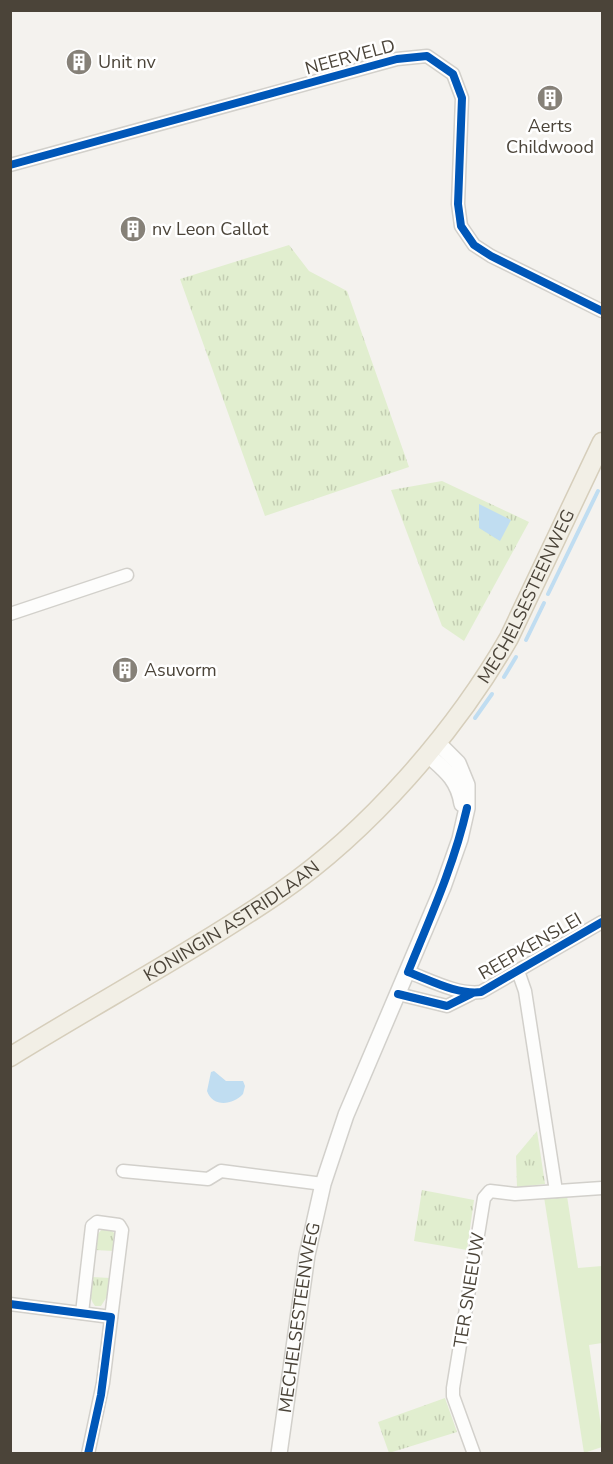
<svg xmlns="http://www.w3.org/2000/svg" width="613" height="1464" font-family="'Nunito Sans',sans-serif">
	<defs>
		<pattern id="grass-tufts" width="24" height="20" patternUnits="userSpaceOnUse" patternTransform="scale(1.5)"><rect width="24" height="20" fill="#e1eecf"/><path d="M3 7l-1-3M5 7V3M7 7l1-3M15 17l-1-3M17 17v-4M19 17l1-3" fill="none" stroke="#c3cdb2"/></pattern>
	</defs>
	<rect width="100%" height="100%" fill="#f4f2ee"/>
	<g fill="url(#grass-tufts)">
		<polygon points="289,245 309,271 347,291 409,467 265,516 180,279"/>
		<polygon points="442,481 529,522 464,641 442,626 391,490"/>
		<polygon points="537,1131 545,1184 517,1187 516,1156"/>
		<polygon points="422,1190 474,1200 467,1250 414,1241"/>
		<polygon points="103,1228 110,1229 114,1233 113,1251 95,1250 97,1235"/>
		<path d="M92 1277 110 1278 108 1295 101 1306H95C88 1297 90 1288 92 1277Z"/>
		<polygon points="445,1398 457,1432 389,1453 378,1422"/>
	</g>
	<polygon fill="#e1eecf" points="567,1196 578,1268 602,1266 602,1343 589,1345 602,1433 602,1447 584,1453 544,1197"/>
	<g fill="#c0ddf1">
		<polygon points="479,504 511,520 500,541 479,528"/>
		<path d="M214 1071 226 1081H243L245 1086 243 1094C233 1105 213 1108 207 1091L211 1072Z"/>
	</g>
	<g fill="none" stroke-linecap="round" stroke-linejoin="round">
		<g stroke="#c0ddf1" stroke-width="4">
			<polyline points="548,594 598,491"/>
			<polyline points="526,640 544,603"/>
			<polyline points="504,677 516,657"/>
			<polyline points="475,718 492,694"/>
		</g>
		<defs>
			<g id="minor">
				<polyline points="10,165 397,59 427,56 453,74 462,98 458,204 461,226 474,245 491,256 602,311"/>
				<polyline points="10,614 127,575"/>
				<polyline points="518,971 525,991 556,1191"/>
				<path d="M408 972C430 980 457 995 481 992L602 922"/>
				<polyline points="398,994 447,1006 471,994"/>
				<polyline points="123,1171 208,1179 221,1171 323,1184"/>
				<polyline points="10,1304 111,1317"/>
				<polyline points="82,1313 92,1226 97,1222 119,1225 122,1230 103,1383 88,1454"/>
				<polyline points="474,1454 453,1396 453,1388 484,1198 490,1191 515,1194 602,1188"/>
			</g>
			<g id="tertiary">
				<path d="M427 754C445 770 458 779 462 804"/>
				<path id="s1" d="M279 1454 307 1255 323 1184 346 1115 443 887 460 839 467 808V785L458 763 437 742"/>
			</g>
			<g id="primary">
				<path id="s2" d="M10 1057C99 1002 192 952 279 893 369 831 455 732 509 638L602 442"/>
			</g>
		</defs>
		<use href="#minor" stroke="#d2d0cb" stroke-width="15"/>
		<use href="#tertiary" stroke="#d2d0cb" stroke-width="18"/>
		<use href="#primary" stroke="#d6cebb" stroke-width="21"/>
		<use href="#minor" stroke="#fdfdfc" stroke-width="12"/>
		<use href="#tertiary" stroke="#fdfdfc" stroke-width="15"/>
		<use href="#primary" stroke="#f2efe6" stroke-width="18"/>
		<defs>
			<g id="cycleway">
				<polyline points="10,165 397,59 427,56 453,74 462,98 458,204 461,226 474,245 491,256 602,311"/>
				<path d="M467 808C454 865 430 918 408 972 430 980 457 995 481 992L602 922"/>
				<polyline points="398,994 447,1006 471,994"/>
				<polyline points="10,1304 111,1317 101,1395 88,1454"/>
			</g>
		</defs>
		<use href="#cycleway" stroke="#fff" stroke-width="11"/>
		<use href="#cycleway" stroke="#0057b8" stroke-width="8"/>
	</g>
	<defs>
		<symbol id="building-disc" viewBox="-11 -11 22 22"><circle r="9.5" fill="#868178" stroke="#fff"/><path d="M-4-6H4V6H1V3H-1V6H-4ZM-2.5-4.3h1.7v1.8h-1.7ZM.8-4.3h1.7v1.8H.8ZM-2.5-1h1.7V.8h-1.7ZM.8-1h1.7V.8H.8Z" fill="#fff"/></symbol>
	</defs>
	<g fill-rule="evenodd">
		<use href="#building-disc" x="64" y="47" width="30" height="30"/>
		<use href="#building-disc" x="535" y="83" width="30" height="30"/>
		<use href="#building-disc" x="118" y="214" width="30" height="30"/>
		<use href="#building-disc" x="110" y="655" width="30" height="30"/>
	</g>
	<g text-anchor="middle" stroke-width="5" stroke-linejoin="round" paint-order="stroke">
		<g font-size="18" fill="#4b4439" stroke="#fff">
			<text transform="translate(350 57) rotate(-15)" y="6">NEERVELD</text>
			<text dy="6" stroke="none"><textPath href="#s2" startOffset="706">MECHELSESTEENWEG</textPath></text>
			<text dy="6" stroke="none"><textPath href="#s2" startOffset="260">KONINGIN ASTRIDLAAN</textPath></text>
			<text transform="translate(530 946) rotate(-30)" y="6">REEPKENSLEI</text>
			<text transform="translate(469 1290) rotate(-81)" y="6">TER SNEEUW</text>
			<text dy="6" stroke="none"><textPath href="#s1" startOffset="138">MECHELSESTEENWEG</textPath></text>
		</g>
		<g font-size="18" fill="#4b4439" stroke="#fff" text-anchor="start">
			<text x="98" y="68">Unit nv</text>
			<text x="550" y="132" text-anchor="middle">Aerts<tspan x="550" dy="21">Childwood</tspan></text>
			<text x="152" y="235">nv Leon Callot</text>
			<text x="144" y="676">Asuvorm</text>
		</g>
	</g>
	<rect width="613" height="1464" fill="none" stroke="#4b4439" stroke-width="24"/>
</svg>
